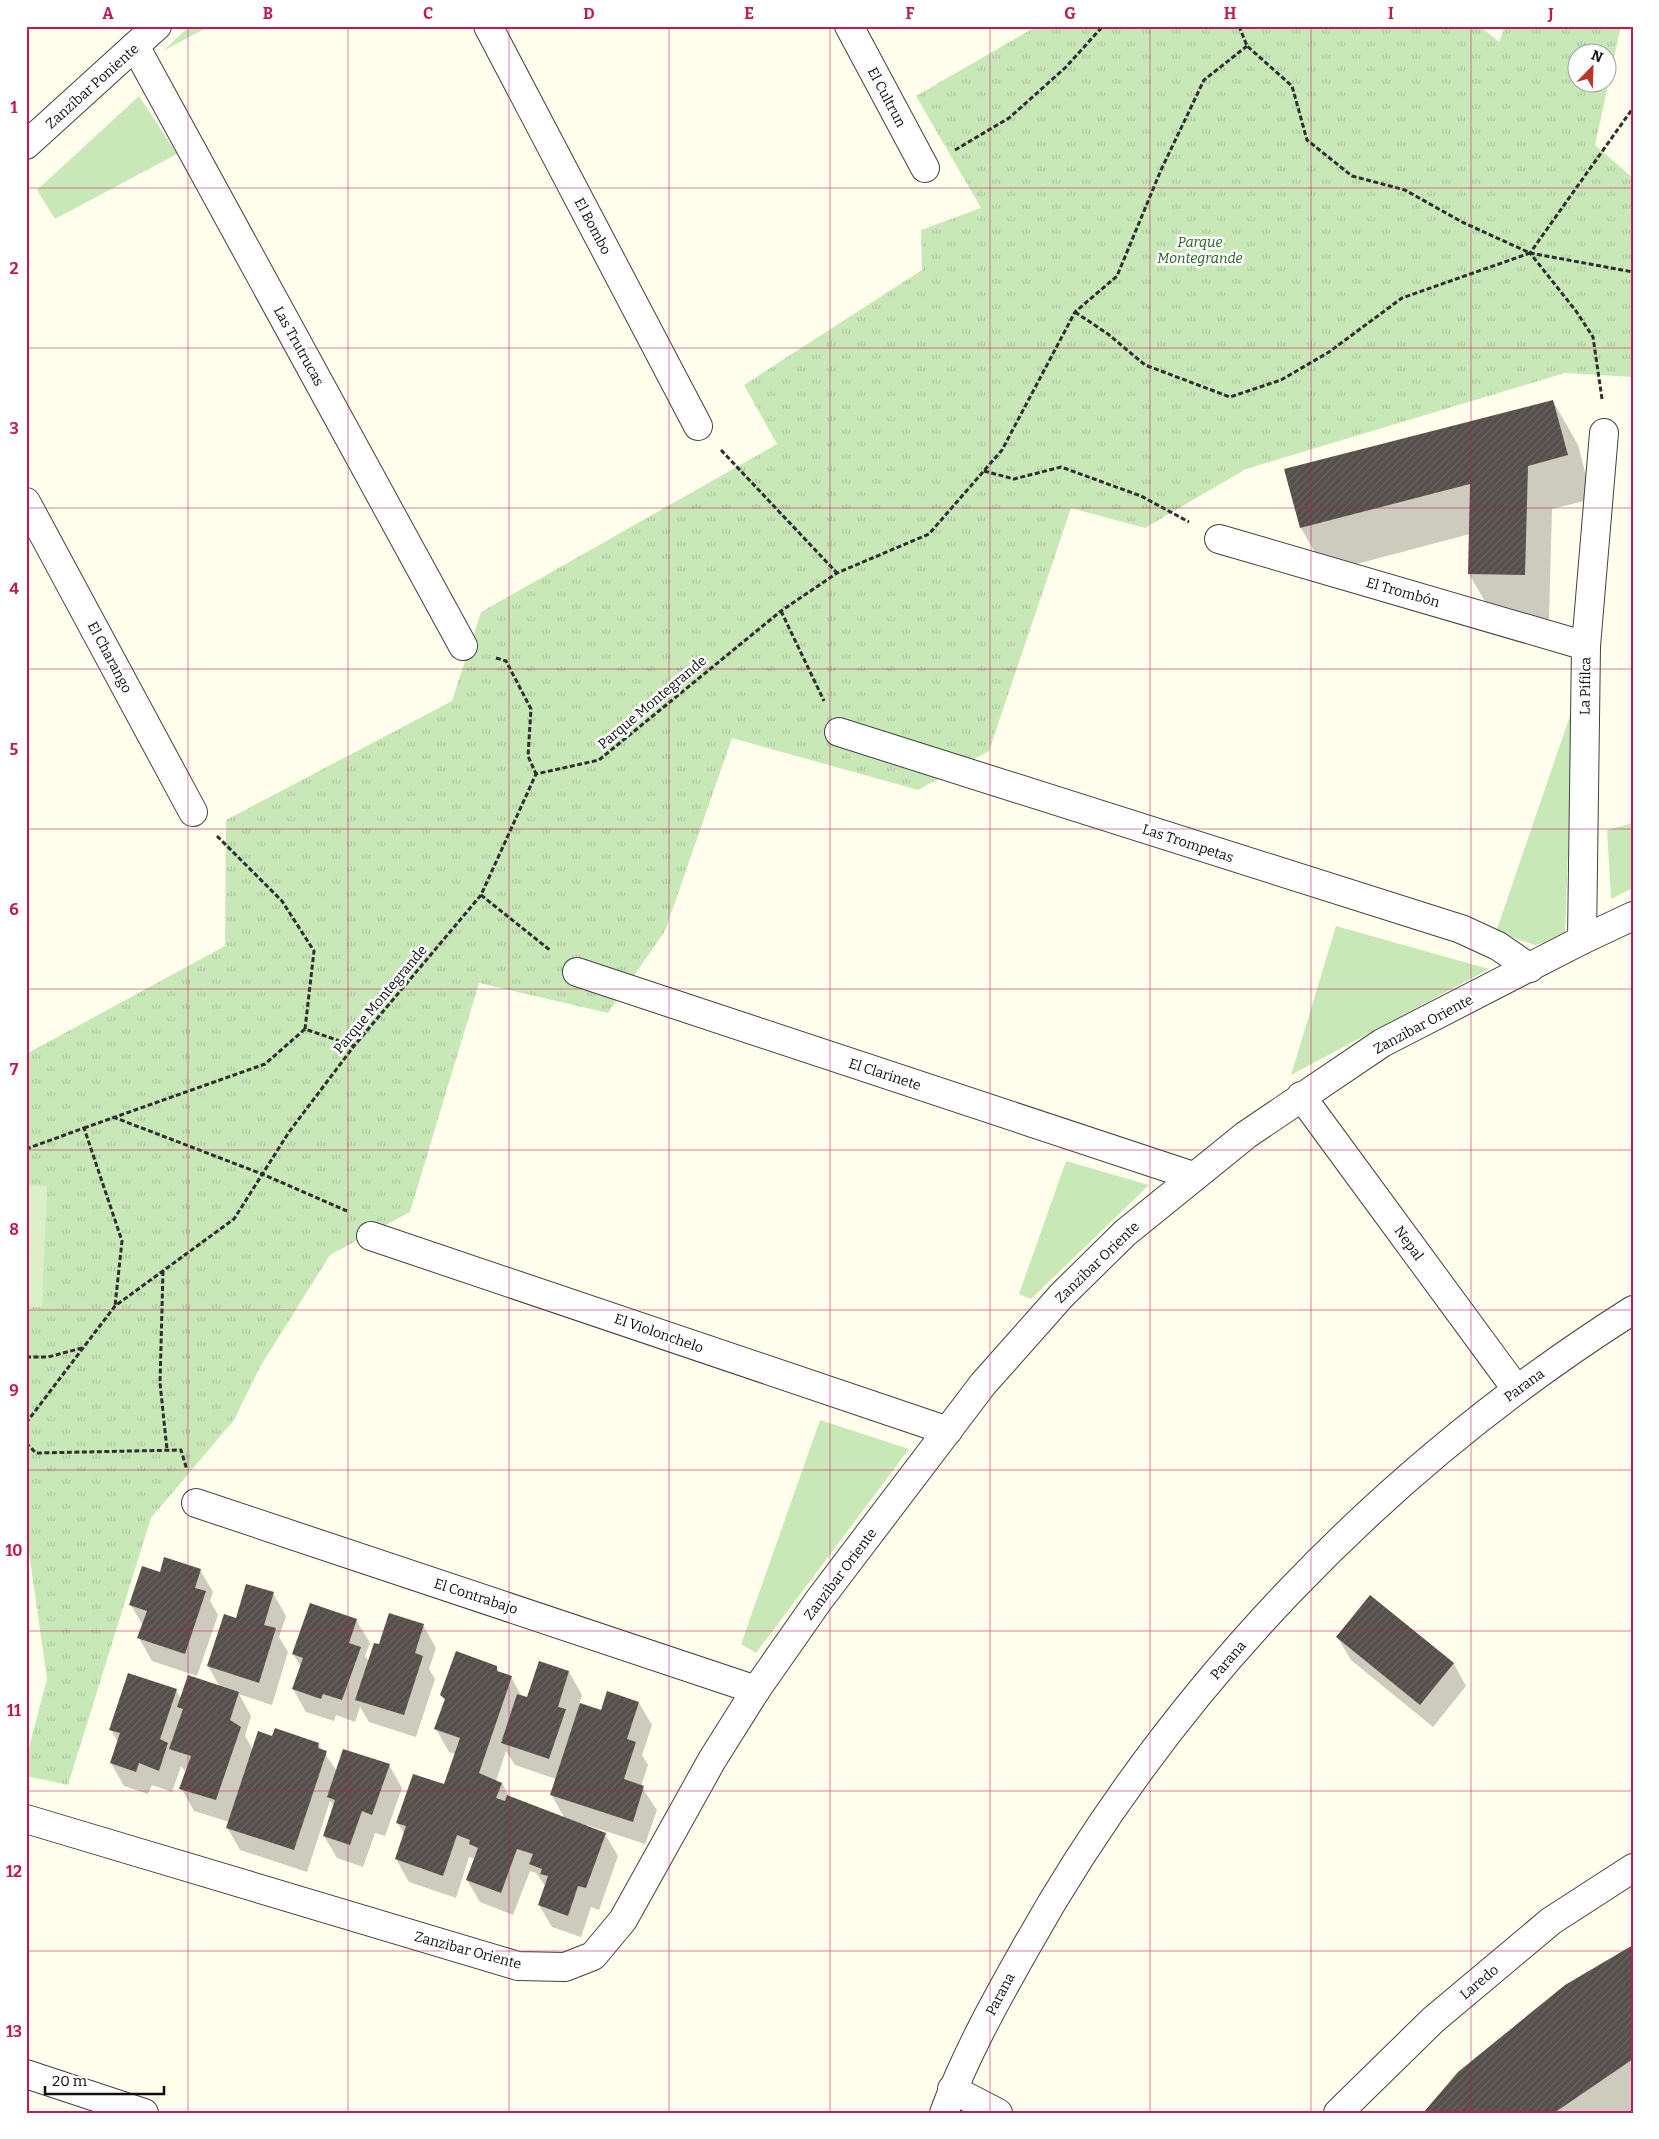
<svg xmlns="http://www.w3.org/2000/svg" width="1659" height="2139" font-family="Bitter,serif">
	<defs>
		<pattern id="park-tufts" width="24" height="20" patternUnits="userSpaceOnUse" patternTransform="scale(1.25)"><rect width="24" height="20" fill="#c9e8b7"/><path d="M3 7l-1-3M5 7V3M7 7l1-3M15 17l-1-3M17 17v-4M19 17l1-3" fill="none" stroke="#abc69c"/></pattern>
		<pattern id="building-hatch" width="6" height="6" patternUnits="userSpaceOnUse" patternTransform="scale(1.25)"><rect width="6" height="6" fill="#554f49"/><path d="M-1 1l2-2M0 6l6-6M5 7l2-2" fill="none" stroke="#68645f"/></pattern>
	</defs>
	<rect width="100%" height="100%" fill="#fffeed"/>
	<g fill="#c9e8b7">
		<polygon points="190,26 210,26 163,51"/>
		<polygon points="139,96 177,154 55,219 37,190"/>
		<polygon points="1573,707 1565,938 1535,945 1496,932"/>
		<polygon points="1633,823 1633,888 1611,899 1607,830"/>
		<polygon points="1336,926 1489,969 1291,1075"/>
		<polygon points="1066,1161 1149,1185 1031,1299 1019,1294"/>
		<polygon points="820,1420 909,1449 756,1653 741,1644"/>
	</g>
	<path fill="url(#park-tufts)" fill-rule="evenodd" d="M1037 26H1480L1499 42 1505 26H1621L1595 145 1633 178V377L1565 373 1246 469 1145 528 1071 508 989 751 918 790 732 738 665 931 608 1013 479 983 410 1212 330 1255 260 1367 234 1420 151 1518 68 1785 26 1776V1759L47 1679 26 1532V1054L225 946 226 820 452 701 481 612 777 444 744 385 922 270 921 230 981 208 916 96ZM1576 52H1606V82H1576Z"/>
	<polygon fill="#dcefc9" points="26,1185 47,1186 42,1307 26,1307"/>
	<g fill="#0003" fill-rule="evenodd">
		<polygon points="1553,401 1578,445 1592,499 1552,509 1549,619 1494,617 1469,574 1470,534 1326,572 1301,528 1285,470"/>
		<polygon points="200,1570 213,1592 210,1601 218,1615 197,1676 152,1661 139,1638 143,1626 131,1605 160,1573"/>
		<polygon points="273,1593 286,1616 279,1637 288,1652 272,1705 239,1694 251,1716 245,1736 253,1750 273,1737 318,1744 337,1771 389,1765 402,1788 385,1836 375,1833 363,1867 337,1858 324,1836 334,1807 330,1801 307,1872 240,1850 227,1827 229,1822 194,1811 181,1788 186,1772 181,1766 172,1792 152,1785 148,1794 124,1786 111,1763 118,1743 111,1729 176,1690 181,1699 220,1687 208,1666 236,1619"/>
		<polygon points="1371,1597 1454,1664 1466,1686 1433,1727 1351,1660 1338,1638"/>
		<polygon points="356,1620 370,1643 365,1656 369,1662 379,1646 423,1625 436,1648 429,1669 435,1679 416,1737 369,1722 360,1707 355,1722 336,1715 334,1721 306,1712 293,1689 301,1667 293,1654"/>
		<path d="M540 1663 569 1672 582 1695 579 1704 602 1711 639 1703 652 1725 642 1755 648 1765 641 1786 657 1810 645 1844 587 1825 586 1827 605 1834 618 1856 599 1910 591 1907 581 1937 552 1927 539 1905 546 1887 536 1873 530 1871 513 1915 480 1902 467 1880 475 1859 469 1857 456 1898 409 1882 396 1859 405 1835 397 1822 445 1786 456 1754 449 1752 436 1729 445 1701 442 1695 496 1667 500 1673 511 1677 522 1697 528 1699ZM506 1751 515 1765 556 1779 551 1794 565 1819 510 1798 502 1783 496 1781Z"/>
		<polygon points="1633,1946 1633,2113 1424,2113"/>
	</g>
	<g fill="url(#building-hatch)">
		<polygon points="1553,400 1568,455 1528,466 1525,575 1468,574 1470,484 1300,528 1284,469"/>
		<polygon points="164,1557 201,1569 195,1588 206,1591 185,1654 137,1638 147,1611 129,1605 142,1566 160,1572"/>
		<polygon points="246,1584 274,1592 264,1625 276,1628 259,1683 207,1666 224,1614 236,1618"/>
		<polygon points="1370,1595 1454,1663 1420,1705 1336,1637"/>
		<polygon points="310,1603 357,1619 349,1643 361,1647 342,1700 323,1694 321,1699 292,1689 303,1658 292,1654"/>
		<polygon points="389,1613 424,1624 415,1653 423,1656 404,1715 355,1700 374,1643 379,1644"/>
		<polygon points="456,1651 497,1666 497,1671 512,1676 479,1773 502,1783 496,1798 505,1801 507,1795 606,1833 586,1888 578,1886 568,1916 538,1905 548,1876 540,1874 542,1869 529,1864 533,1854 517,1849 501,1893 466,1880 478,1848 469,1844 470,1840 457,1835 443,1876 395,1859 406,1826 396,1823 413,1774 444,1784 460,1738 434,1729 445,1699 440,1695"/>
		<polygon points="539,1661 569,1671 558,1707 566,1709 549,1759 501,1743 517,1694 527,1697"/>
		<polygon points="128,1673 177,1689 160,1739 168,1743 159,1771 139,1763 136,1772 110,1763 120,1733 109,1730"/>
		<polygon points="188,1675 239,1692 230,1720 241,1727 216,1800 179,1789 191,1756 169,1749 183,1709 177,1707"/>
		<polygon points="607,1691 639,1702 627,1739 636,1742 624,1779 644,1786 633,1822 550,1795 580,1703 601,1710"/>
		<polygon points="275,1728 319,1743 318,1748 327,1751 294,1850 226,1828 258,1731 272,1736"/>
		<polygon points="343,1749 390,1764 372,1815 362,1811 350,1845 323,1836 335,1800 327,1797"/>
		<polygon points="1633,1945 1633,2059 1554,2113 1423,2113 1458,2072 1565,1985"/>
	</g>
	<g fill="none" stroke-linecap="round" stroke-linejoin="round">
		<defs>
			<g id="minor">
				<polyline points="488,26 698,426"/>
				<polyline points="849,26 925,168"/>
				<polyline points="135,46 463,646"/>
				<polyline points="26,145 157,26"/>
				<polyline points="26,502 193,812"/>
				<polyline points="1219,539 1586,646"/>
				<polyline points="839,732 1461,929 1498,946 1530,968"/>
				<polyline points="1582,940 1586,646 1604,433"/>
				<polyline points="577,972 1193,1176"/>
				<polyline points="1301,1096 1517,1390"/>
				<polyline points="371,1236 948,1431"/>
				<polyline points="196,1503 756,1690"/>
				<polyline points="26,1819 518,1966 565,1967 593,1956 623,1920 712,1760 756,1690 819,1600 983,1384 1062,1295 1125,1233 1246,1135 1382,1043 1582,940 1633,916"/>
				<polyline points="26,2074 144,2113"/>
				<polyline points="952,2089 998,2113"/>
				<path d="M944 2113C965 2056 995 2002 1025 1949 1170 1689 1382 1469 1633 1310"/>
				<polyline points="1338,2113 1433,2020 1551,1921 1633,1868"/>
			</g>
		</defs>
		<use href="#minor" stroke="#404040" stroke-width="30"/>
		<g stroke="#2f2f2f" stroke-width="3" stroke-dasharray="5 2.5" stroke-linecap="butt">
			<polyline points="1239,26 1247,46 1292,86 1307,140 1352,176 1405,190 1462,222 1530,253 1633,272"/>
			<polyline points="955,150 1009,118 1066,67 1103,26"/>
			<polyline points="1075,312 1108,334 1145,365 1230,397 1281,380 1329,352 1402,298 1530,253"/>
			<polyline points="1602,399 1593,337 1576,311 1530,253 1633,108"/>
			<polyline points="721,450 837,573"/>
			<polyline points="984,471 1014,479 1061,467 1141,496 1189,522"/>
			<polyline points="781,611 824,701"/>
			<polyline points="496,658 506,661 531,709 528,756 536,774"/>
			<polyline points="217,836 282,901 314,951 305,1029 354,1046"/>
			<polyline points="481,895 551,951"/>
			<polyline points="113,1117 262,1174 347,1211"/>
			<polyline points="84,1128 265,1064 305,1029"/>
			<polyline points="26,1149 84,1128 122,1241 115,1306"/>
			<polyline points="163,1271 160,1383 167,1450"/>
			<polyline points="26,1357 48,1357 82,1348"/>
			<polyline points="26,1423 115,1306 234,1219 289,1132 354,1046 481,895 536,774 599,760 781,611 837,573 929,534 1002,450 1075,312 1117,276 1161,170 1204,80 1247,46"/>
			<polyline points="26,1443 36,1453 181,1450 187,1470"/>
		</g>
		<use href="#minor" stroke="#fff" stroke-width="28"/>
	</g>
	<path fill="none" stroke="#c2185b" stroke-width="1" stroke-opacity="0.55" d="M188 26V2113M348 26V2113M509 26V2113M669 26V2113M830 26V2113M990 26V2113M1150 26V2113M1311 26V2113M1471 26V2113M26 188H1633M26 348H1633M26 508H1633M26 669H1633M26 829H1633M26 989H1633M26 1150H1633M26 1310H1633M26 1470H1633M26 1631H1633M26 1791H1633M26 1951H1633"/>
	<g text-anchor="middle" stroke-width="5" stroke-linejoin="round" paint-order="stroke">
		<g font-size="14" fill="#0d0d0d" stroke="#fff">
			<text transform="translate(92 86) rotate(-42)" y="5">Zanzíbar Poniente</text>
			<text transform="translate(887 97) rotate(62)" y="5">El Cultrun</text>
			<text transform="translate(593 226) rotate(62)" y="5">El Bombo</text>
			<text transform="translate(299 346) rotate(61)" y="5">Las Trutrucas</text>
			<text transform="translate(1403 592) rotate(16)" y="5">El Trombón</text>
			<text transform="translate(110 657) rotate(62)" y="5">El Charango</text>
			<text transform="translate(1585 686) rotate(-89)" y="5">La Pifilca</text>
			<text transform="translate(652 702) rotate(-40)" y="5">Parque Montegrande</text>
			<text transform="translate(1188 843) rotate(18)" y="5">Las Trompetas</text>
			<text transform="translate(380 999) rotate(-50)" y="5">Parque Montegrande</text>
			<text transform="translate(1423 1024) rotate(-28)" y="5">Zanzibar Oriente</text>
			<text transform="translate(885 1074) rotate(18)" y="5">El Clarinete</text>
			<text transform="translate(1409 1243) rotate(54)" y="5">Nepal</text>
			<text transform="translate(1097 1262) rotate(-44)" y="5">Zanzibar Oriente</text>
			<text transform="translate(659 1333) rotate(19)" y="5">El Violonchelo</text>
			<text transform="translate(1524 1385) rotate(-36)" y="5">Parana</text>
			<text transform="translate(840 1574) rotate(-53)" y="5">Zanzibar Oriente</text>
			<text transform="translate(476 1596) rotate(18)" y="5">El Contrabajo</text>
			<text transform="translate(1228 1660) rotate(-49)" y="5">Parana</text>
			<text transform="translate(468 1950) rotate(15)" y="5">Zanzibar Oriente</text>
			<text transform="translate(1479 1982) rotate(-40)" y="5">Laredo</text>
			<text transform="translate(1000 1994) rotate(-62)" y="5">Parana</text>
		</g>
		<g font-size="14" font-style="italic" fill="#23631f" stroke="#fff">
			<text x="1200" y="247">Parque<tspan x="1200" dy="16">Montegrande</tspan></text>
		</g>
	</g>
	<rect width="1659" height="2139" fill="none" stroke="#ffffff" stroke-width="55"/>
	<g transform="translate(1592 68) rotate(23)"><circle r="24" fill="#ffffff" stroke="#9e9e9e"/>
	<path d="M0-4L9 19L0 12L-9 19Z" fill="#b93628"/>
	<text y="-8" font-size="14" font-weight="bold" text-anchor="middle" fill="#0d0d0d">N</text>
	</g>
	<path d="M45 2086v8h119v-8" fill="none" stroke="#0d0d0d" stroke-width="2.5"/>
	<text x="52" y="2086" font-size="15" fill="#0d0d0d" stroke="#ffffff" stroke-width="4" paint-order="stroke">20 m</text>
	<rect x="28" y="28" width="1604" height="2084" fill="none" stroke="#c2185b" stroke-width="2"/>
	<g font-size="16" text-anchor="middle" font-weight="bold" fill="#c2185b">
		<text x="108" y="19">A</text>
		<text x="268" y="19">B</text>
		<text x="428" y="19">C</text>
		<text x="589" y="19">D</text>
		<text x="749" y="19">E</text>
		<text x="910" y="19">F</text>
		<text x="1070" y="19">G</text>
		<text x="1230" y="19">H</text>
		<text x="1391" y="19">I</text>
		<text x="1551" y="19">J</text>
		<text x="14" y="113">1</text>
		<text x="14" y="274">2</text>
		<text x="14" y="434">3</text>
		<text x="14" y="594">4</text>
		<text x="14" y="755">5</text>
		<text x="14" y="915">6</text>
		<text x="14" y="1075">7</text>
		<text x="14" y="1235">8</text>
		<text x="14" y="1396">9</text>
		<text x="14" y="1556">10</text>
		<text x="14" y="1716">11</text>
		<text x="14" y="1877">12</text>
		<text x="14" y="2037">13</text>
	</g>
</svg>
